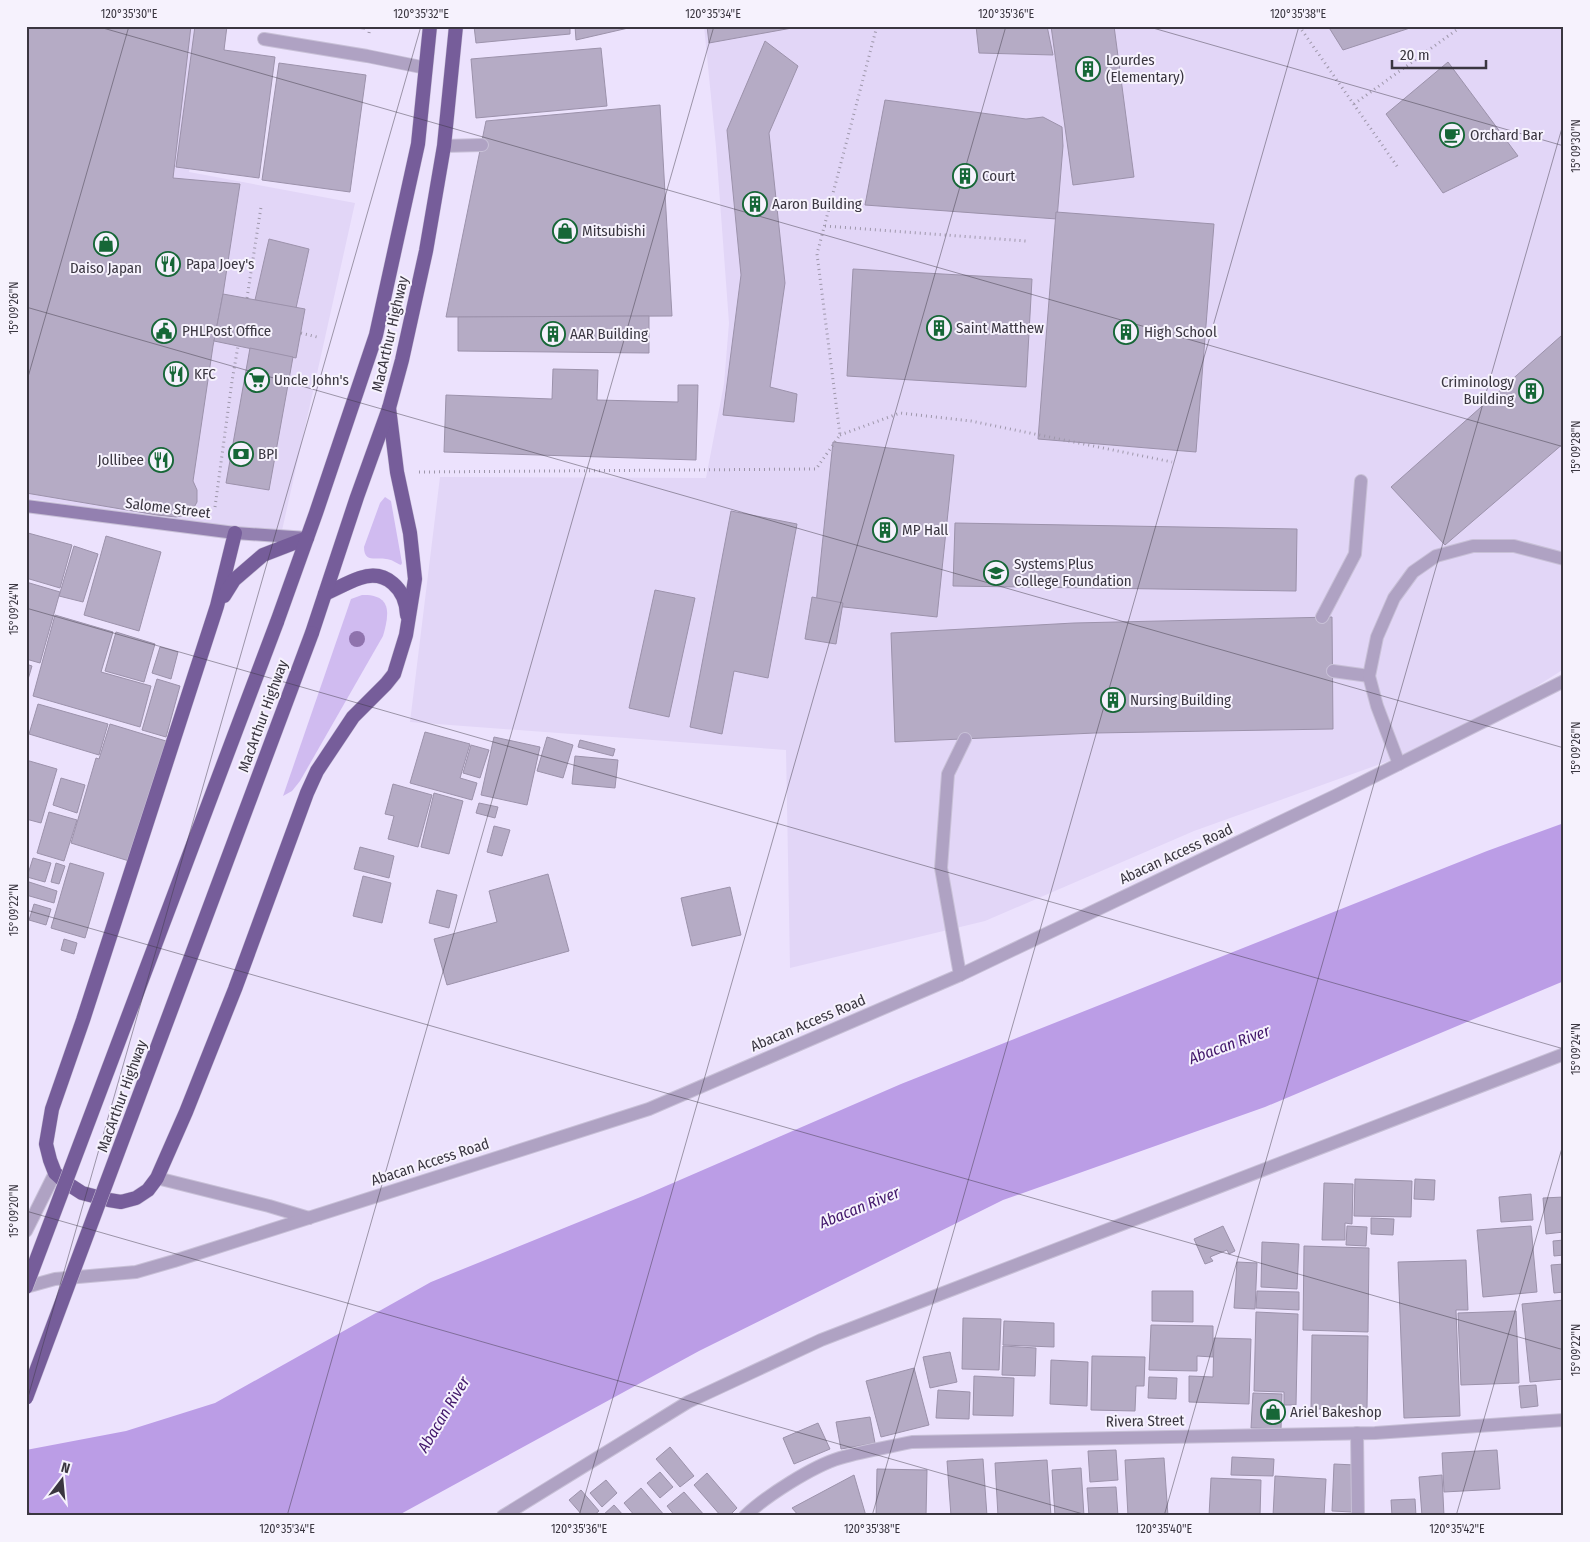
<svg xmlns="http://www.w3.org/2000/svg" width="1590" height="1542" font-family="'Fira Sans Condensed',sans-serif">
	<rect width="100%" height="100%" fill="#ece2fd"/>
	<g fill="#e2d6f7">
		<polygon points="26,26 205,26 189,172 355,203 281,535 26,498"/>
		<polygon points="704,26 1564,26 1564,669 1458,736 1194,831 985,921 790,968 786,750 410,722 440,477 706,478 724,384 729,323 716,147"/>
	</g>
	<g fill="#d0bbf0">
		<path d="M385 497 391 501 392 507 402 563 401 565C396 563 391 559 386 559 375 557 364 563 364 547L380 503Z"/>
		<path d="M362 595C393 594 389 615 383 636L300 781 292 791 283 796 351 599Z"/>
	</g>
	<polygon fill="#bb9de6" points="1564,823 1564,981 1265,1107 1003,1200 699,1351 397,1516 26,1516 26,1450 126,1431 215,1403 431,1282 643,1196 901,1084 1487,851"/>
	<g fill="#b5abc5" stroke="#9c92ab">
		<polygon points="26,26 191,26 173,178 240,184 223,294 213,346 193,481 197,490 197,502 192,511 186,515 176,517 157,515 26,493"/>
		<polygon points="195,26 227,26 224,50 275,57 259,178 176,167"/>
		<polygon points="335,26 365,26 365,29"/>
		<polygon points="474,26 570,26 570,34 476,43"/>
		<polygon points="575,26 637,26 576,40"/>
		<polygon points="707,26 803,26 709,43"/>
		<polygon points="976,26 1047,26 1053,55 979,53"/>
		<polygon points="1051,26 1114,26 1134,177 1073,185"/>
		<polygon points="1328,26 1416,26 1343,50"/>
		<polygon points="765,41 798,66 769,133 785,283 770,387 797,394 794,422 723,415 741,275 727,130"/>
		<polygon points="601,48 607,106 476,118 471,59"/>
		<polygon points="1448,62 1518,156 1443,193 1386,114"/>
		<polygon points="279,63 366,75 350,192 262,180"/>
		<polygon points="885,100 1026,119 1043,117 1062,127 1063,146 1057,219 865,205"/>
		<polygon points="660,105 672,316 446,317 486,121"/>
		<polygon points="1056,212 1214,224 1196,452 1038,439"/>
		<polygon points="269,239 309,249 296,308 255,300"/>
		<polygon points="853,269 1032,279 1026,387 847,376"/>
		<polygon points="223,294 305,309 296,358 214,341"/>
		<polygon points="649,316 649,353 458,351 458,317"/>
		<polygon points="1561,336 1564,339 1564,443 1445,545 1391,487"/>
		<polygon points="250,348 293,357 269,490 226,483"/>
		<polygon points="553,369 598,370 597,400 678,402 678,385 698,385 696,460 444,452 446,395 552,399"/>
		<polygon points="833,442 954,455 937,617 816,604"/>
		<polygon points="731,511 797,524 768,678 734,671 722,734 690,727"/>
		<polygon points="955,523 1297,529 1296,591 953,586"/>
		<polygon points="28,533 72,545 60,588 26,578 26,541"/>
		<polygon points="106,536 161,552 139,631 84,615"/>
		<polygon points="74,546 98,554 83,602 59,596"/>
		<polygon points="26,582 60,592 40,663 26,659"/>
		<polygon points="655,590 695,598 669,717 629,708"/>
		<polygon points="812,597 843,603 836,644 805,639"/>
		<polygon points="55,615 113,632 101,672 151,686 140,727 33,696"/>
		<polygon points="1332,617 1333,729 1095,733 895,742 891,633 1074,623"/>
		<polygon points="116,632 155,644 144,682 105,671"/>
		<polygon points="160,647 178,652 171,679 152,673"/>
		<polygon points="26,664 32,666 26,686"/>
		<polygon points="157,679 180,686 166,737 142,730"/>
		<polygon points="38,704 108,724 99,755 29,734"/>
		<polygon points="110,724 166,741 129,861 71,843 96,758 99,759"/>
		<polygon points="425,732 470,744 460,778 477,783 472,800 410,783"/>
		<polygon points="494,737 540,747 527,805 481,795"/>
		<polygon points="547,737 573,745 563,778 537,771"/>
		<polygon points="580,740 615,749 613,756 578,747"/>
		<polygon points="471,745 489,750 480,778 463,773"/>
		<polygon points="575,756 618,760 615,788 572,784"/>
		<polygon points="26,760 57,769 41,823 26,819"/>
		<polygon points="61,778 85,785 77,813 53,805"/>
		<polygon points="393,784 432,795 418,847 388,839 394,816 385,814"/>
		<polygon points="434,793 463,801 449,854 421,847"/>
		<polygon points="479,803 498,807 495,818 476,813"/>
		<polygon points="49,812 77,820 64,861 37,853"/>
		<polygon points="494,826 510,830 502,856 487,852"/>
		<polygon points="360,847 394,856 389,878 354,869"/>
		<polygon points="33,858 51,863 45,882 27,877"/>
		<polygon points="56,863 65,866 59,884 51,882"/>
		<polygon points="70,863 104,873 85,938 51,928"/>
		<polygon points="548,874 569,951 447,985 434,939 497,922 489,891"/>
		<polygon points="363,876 391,883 382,923 353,916"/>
		<polygon points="26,881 57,891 54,903 26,895"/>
		<polygon points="730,887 741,935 692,946 681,898"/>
		<polygon points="437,890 457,895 449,928 429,923"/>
		<polygon points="34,904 51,909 46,925 29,920"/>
		<polygon points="64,939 77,943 74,954 61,950"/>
		<polygon points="1355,1179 1412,1181 1411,1217 1354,1216"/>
		<polygon points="1415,1179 1435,1180 1434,1200 1414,1199"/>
		<polygon points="1324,1183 1353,1184 1352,1224 1345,1223 1345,1240 1322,1240"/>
		<polygon points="1531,1194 1533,1220 1501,1222 1499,1197"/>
		<polygon points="1564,1197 1564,1232 1546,1234 1543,1198"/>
		<polygon points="1371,1218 1394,1219 1393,1235 1371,1234"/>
		<polygon points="1223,1226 1235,1251 1229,1254 1227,1250 1210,1257 1213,1261 1205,1264 1194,1239"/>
		<polygon points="1347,1226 1367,1227 1366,1246 1346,1245"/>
		<polygon points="1531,1226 1537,1292 1483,1297 1477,1230"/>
		<polygon points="1564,1240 1564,1255 1554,1256 1553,1241"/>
		<polygon points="1262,1242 1299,1244 1297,1289 1261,1287"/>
		<polygon points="1304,1246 1369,1248 1368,1332 1303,1330"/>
		<polygon points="1466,1260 1468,1310 1456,1310 1460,1416 1404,1418 1398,1262"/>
		<polygon points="1237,1262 1257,1263 1255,1309 1234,1308"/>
		<polygon points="1564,1264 1564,1292 1554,1293 1551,1265"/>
		<polygon points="1152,1291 1193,1291 1193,1322 1152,1321"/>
		<polygon points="1257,1291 1299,1292 1299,1310 1256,1308"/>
		<polygon points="1564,1300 1564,1379 1530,1382 1522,1304"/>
		<polygon points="1516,1311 1519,1383 1461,1385 1458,1313"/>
		<polygon points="1256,1312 1298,1314 1296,1405 1284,1405 1284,1392 1254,1391"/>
		<polygon points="963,1318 1001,1319 999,1370 962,1369"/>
		<polygon points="1004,1321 1054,1323 1054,1347 1003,1345"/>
		<polygon points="1151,1325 1213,1326 1213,1357 1197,1356 1197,1371 1149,1370"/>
		<polygon points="1312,1335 1368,1336 1367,1409 1311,1409"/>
		<polygon points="1214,1338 1251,1339 1249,1404 1189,1402 1189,1376 1213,1377"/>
		<polygon points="1003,1346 1036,1348 1035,1376 1002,1375"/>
		<polygon points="950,1352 957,1382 930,1388 923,1357"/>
		<polygon points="1092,1356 1145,1357 1144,1386 1136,1386 1135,1411 1091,1410"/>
		<polygon points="1051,1360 1088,1362 1087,1406 1050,1404"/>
		<polygon points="914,1368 929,1425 881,1437 866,1381"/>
		<polygon points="974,1376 1014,1378 1013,1416 973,1415"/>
		<polygon points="1149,1377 1177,1378 1176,1399 1148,1398"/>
		<polygon points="1536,1385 1538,1406 1521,1408 1519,1386"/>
		<polygon points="938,1390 970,1392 969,1419 936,1418"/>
		<polygon points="1253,1393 1282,1394 1281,1429 1251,1428"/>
		<polygon points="870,1417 875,1443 841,1449 836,1422"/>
		<polygon points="818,1423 830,1449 794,1464 783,1438"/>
		<polygon points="670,1447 694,1476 680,1487 656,1459"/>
		<polygon points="1116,1450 1118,1480 1090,1482 1088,1451"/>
		<polygon points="1497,1450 1500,1489 1444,1492 1442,1453"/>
		<polygon points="1232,1457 1274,1459 1273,1476 1231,1475"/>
		<polygon points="1164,1458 1168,1516 1128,1516 1125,1460"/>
		<polygon points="983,1459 987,1516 951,1516 947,1461"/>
		<polygon points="1047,1460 1051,1516 998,1516 995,1463"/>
		<polygon points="1334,1464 1355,1465 1352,1512 1332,1511"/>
		<polygon points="1081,1468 1084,1516 1055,1516 1052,1470"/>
		<polygon points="877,1469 927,1470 926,1516 876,1516"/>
		<polygon points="660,1472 673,1487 660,1498 647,1483"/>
		<polygon points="707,1473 737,1508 729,1516 721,1516 694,1485"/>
		<polygon points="854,1475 866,1516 799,1516 792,1508"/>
		<polygon points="1442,1475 1444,1516 1422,1516 1419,1477"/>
		<polygon points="1275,1476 1326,1479 1324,1516 1273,1516"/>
		<polygon points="1211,1478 1261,1480 1260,1516 1209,1516"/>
		<polygon points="606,1480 617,1493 602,1507 590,1493"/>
		<polygon points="1116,1487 1118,1516 1089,1516 1087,1488"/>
		<polygon points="641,1488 665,1516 635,1516 624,1503"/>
		<polygon points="581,1490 599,1511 593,1516 583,1516 569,1500"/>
		<polygon points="684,1492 705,1516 675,1516 667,1506"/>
		<polygon points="1415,1499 1416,1516 1392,1516 1391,1500"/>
		<polygon points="614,1505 624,1516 602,1516"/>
	</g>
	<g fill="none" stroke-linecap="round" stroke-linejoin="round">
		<defs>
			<g id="service">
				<polyline points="264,39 367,56 426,68"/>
				<polyline points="444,146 482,145"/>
				<polyline points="1322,617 1355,554 1361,481"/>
				<polyline points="1333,671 1369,676"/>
				<polyline points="1399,764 1377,706 1369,676 1377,637 1394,598 1413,572 1436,556 1473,546 1514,546 1564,559"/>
				<polyline points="960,975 941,868 948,774 965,739"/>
			</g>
			<g id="minor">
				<polyline points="1357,1433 1358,1516"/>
				<path d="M745 1516C766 1496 813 1466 840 1458 864 1451 889 1447 912 1442L1375 1433 1564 1420"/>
			</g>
			<g id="tertiary">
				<polyline points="157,1178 269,1206 309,1218"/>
				<polyline points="26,1231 55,1173"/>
				<polyline points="26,1287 55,1279 136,1272 174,1261 649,1109 960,975 1337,795 1564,681"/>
				<polyline points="503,1516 688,1402 821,1340 1564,1054"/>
			</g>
			<polyline id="secondary" points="26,506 235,533 307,538"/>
			<g id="trunk">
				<polyline points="235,533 217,606 83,1020 52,1109 46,1144 50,1160 55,1173 65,1182 82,1193 109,1200 121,1202 136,1198 148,1190 157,1178 186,1112 235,989 307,793 317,771 353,717 386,684 394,674 406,635 415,579 410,533 397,472 389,408"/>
				<path d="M325 594C336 589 348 582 360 578 386 569 406 589 407 615"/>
				<polyline points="224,596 234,580 263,555 307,538"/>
				<polyline points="277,622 316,513 376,335 418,144 430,26"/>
				<polyline points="312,633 357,497 389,408 402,360 426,251 444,146 456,26"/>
			</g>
		</defs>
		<use href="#service" stroke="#c8c0d7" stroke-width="14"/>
		<use href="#minor" stroke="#c8c0d7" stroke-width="14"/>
		<use href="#tertiary" stroke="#c8c0d7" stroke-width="14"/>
		<use href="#secondary" stroke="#c8c0d7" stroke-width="14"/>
		<use href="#trunk" stroke="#c8c0d7" stroke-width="15"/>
		<g stroke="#9e97aa" stroke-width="3" stroke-dasharray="1 4" stroke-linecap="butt">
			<polyline points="1299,26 1399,169"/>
			<polyline points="369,33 370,26"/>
			<polyline points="1354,104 1462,26"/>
			<polyline points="825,226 1026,241"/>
			<polyline points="247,298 261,207"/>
			<polyline points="301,333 317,337"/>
			<polyline points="840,435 900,413 971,421 1172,462"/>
			<polyline points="419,472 816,469 840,435 817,254 877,26"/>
			<polyline points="215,507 232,381 238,346"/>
		</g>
		<use href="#service" stroke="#afa2c3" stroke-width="12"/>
		<use href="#minor" stroke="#afa2c3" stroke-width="12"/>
		<use href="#tertiary" stroke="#afa2c3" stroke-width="12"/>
		<use href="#secondary" stroke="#9380b0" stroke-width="12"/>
		<use href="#trunk" stroke="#765d9a" stroke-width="14"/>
		<defs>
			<g id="trunk-bridge">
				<polyline points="26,1287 277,622"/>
				<polyline points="26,1398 312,633"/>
			</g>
		</defs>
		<use href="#trunk-bridge" stroke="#c8c0d7" stroke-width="15" stroke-linecap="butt"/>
		<use href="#trunk-bridge" stroke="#765d9a" stroke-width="14"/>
	</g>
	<circle fill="#8f73ad" cx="357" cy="639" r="8"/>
	<path fill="none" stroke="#3a3640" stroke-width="1" stroke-opacity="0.45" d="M96 26 1564 447M1146 26 1564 146M26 307 1564 748M26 384 129 26M26 608 1564 1049M26 910 1564 1350M26 1211 1090 1516M26 1404 421 26M26 1512 40 1516M287 1516 714 26M579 1516 1006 26M872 1516 1299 26M1164 1516 1564 121M1456 1516 1564 1141"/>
	<defs>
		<symbol id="building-ring" viewBox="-11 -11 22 22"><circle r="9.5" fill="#f6f2fd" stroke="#166737" stroke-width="1.5"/><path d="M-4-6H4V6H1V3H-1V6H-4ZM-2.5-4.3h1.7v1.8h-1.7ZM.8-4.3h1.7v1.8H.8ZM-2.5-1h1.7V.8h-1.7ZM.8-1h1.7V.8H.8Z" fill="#166737"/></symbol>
		<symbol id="cafe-ring" viewBox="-11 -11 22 22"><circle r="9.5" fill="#f6f2fd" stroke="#166737" stroke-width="1.5"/><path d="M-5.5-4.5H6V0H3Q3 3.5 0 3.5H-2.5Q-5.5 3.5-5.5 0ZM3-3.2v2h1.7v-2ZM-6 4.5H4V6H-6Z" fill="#166737"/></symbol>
		<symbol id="shop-ring" viewBox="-11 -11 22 22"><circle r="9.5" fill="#f6f2fd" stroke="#166737" stroke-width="1.5"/><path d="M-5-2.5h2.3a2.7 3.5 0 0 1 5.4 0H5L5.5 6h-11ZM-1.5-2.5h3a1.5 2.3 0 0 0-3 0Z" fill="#166737"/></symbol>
		<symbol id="restaurant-ring" viewBox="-11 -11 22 22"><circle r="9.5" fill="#f6f2fd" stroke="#166737" stroke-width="1.5"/><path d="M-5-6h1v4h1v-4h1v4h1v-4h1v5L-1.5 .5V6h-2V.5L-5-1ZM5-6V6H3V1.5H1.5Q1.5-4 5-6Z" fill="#166737"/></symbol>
		<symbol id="civic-ring" viewBox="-11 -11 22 22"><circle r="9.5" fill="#f6f2fd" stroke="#166737" stroke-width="1.5"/><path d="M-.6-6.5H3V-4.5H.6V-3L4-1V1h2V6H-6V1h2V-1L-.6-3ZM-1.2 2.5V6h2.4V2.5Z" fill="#166737"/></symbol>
		<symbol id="supermarket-ring" viewBox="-11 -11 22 22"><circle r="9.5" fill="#f6f2fd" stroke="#166737" stroke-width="1.5"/><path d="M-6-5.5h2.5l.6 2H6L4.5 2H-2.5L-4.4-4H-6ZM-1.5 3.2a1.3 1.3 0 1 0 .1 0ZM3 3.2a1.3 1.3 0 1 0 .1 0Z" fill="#166737"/></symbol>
		<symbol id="bank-ring" viewBox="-11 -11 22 22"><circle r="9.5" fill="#f6f2fd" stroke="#166737" stroke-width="1.5"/><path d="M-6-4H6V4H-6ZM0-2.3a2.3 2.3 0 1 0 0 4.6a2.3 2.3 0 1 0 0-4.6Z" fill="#166737"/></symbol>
		<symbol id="university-ring" viewBox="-11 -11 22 22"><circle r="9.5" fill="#f6f2fd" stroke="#166737" stroke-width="1.5"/><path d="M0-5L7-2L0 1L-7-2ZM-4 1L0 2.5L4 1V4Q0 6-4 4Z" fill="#166737"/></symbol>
	</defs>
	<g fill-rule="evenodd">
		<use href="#building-ring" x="1074" y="55" width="28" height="28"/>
		<use href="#cafe-ring" x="1438" y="121" width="28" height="28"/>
		<use href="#building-ring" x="951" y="162" width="28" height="28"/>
		<use href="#building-ring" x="741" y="190" width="28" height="28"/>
		<use href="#shop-ring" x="551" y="217" width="28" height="28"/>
		<use href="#shop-ring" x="92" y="230" width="28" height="28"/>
		<use href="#restaurant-ring" x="154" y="250" width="28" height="28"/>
		<use href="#building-ring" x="925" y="314" width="28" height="28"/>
		<use href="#civic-ring" x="150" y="317" width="28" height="28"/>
		<use href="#building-ring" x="1112" y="318" width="28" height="28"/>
		<use href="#building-ring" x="539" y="320" width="28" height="28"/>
		<use href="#restaurant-ring" x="162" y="360" width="28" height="28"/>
		<use href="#supermarket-ring" x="243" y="366" width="28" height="28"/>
		<use href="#building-ring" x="1517" y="377" width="28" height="28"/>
		<use href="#bank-ring" x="227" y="440" width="28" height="28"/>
		<use href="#restaurant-ring" x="147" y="446" width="28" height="28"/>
		<use href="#building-ring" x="871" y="516" width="28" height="28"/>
		<use href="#university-ring" x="982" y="559" width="28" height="28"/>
		<use href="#building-ring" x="1099" y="686" width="28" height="28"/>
		<use href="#shop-ring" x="1259" y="1398" width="28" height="28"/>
	</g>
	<g text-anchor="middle" stroke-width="4" stroke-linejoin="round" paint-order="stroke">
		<g font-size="15" fill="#3a3640" stroke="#f6f2fd" text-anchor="start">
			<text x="1106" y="65">Lourdes<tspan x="1106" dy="17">(Elementary)</tspan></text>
			<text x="1470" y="140">Orchard Bar</text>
			<text x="982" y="181">Court</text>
			<text x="772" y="209">Aaron Building</text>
			<text x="582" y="236">Mitsubishi</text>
			<text x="186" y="269">Papa Joey's</text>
			<text x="106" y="273" text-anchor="middle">Daiso Japan</text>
			<text x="956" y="333">Saint Matthew</text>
			<text x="182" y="336">PHLPost Office</text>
			<text x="1144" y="337">High School</text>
			<text x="570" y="339">AAR Building</text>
			<text x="194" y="379">KFC</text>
			<text x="274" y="385">Uncle John's</text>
			<text x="1514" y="387" text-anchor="end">Criminology<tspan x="1514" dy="17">Building</tspan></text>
			<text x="258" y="459">BPI</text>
			<text x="144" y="465" text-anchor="end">Jollibee</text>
			<text x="902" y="535">MP Hall</text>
			<text x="1014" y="569">Systems Plus<tspan x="1014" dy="17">College Foundation</tspan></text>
			<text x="1130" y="705">Nursing Building</text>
			<text x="1290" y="1417">Ariel Bakeshop</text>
		</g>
		<g font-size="15" fill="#3a3640" stroke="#f6f2fd">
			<text transform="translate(390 334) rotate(-77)" y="5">MacArthur Highway</text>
			<text transform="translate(168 508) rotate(7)" y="5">Salome Street</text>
			<text transform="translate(263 716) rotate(-70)" y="5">MacArthur Highway</text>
			<text transform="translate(1176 854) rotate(-25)" y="5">Abacan Access Road</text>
			<text transform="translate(808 1023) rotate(-23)" y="5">Abacan Access Road</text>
			<text transform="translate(122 1096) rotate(-70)" y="5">MacArthur Highway</text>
			<text transform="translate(430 1162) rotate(-18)" y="5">Abacan Access Road</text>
			<text transform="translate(1145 1421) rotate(-1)" y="5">Rivera Street</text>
		</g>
		<g font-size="16" font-style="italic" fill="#41166a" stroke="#f6f2fd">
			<text transform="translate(1229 1044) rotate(-20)" y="6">Abacan River</text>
			<text transform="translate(859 1207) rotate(-22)" y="6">Abacan River</text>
			<text transform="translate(443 1414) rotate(-59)" y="6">Abacan River</text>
		</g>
	</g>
	<rect width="1590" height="1542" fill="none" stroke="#f6f2fd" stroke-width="55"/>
	<g transform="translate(62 1480) rotate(16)" stroke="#f6f2fd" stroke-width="4" paint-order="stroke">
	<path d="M0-4L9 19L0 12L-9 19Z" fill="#3a3640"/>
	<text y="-8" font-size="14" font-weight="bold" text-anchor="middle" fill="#3a3640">N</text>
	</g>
	<path d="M1392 60v8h94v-8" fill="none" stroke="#3a3640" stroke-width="2.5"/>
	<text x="1400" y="60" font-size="15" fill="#3a3640" stroke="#f6f2fd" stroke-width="4" paint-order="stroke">20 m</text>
	<rect x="28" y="28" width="1534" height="1486" fill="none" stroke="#3a3640" stroke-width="2"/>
	<g font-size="12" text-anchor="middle" fill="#3a3640">
		<text x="129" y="18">120°35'30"E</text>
		<text x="421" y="18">120°35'32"E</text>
		<text x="713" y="18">120°35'34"E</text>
		<text x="1006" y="18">120°35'36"E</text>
		<text x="1298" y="18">120°35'38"E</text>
		<text transform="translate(1576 146) rotate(-90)" y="4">15°09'30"N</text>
		<text transform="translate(14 308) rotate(-90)" y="4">15°09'26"N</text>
		<text transform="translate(1576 447) rotate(-90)" y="4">15°09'28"N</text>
		<text transform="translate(14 609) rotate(-90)" y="4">15°09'24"N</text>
		<text transform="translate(1576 748) rotate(-90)" y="4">15°09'26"N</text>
		<text transform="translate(14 910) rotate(-90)" y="4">15°09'22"N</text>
		<text transform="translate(1576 1049) rotate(-90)" y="4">15°09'24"N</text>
		<text transform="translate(14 1211) rotate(-90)" y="4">15°09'20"N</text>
		<text transform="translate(1576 1350) rotate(-90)" y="4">15°09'22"N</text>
		<text x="287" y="1533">120°35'34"E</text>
		<text x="579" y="1533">120°35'36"E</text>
		<text x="872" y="1533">120°35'38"E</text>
		<text x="1164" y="1533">120°35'40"E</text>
		<text x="1457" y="1533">120°35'42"E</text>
	</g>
</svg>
